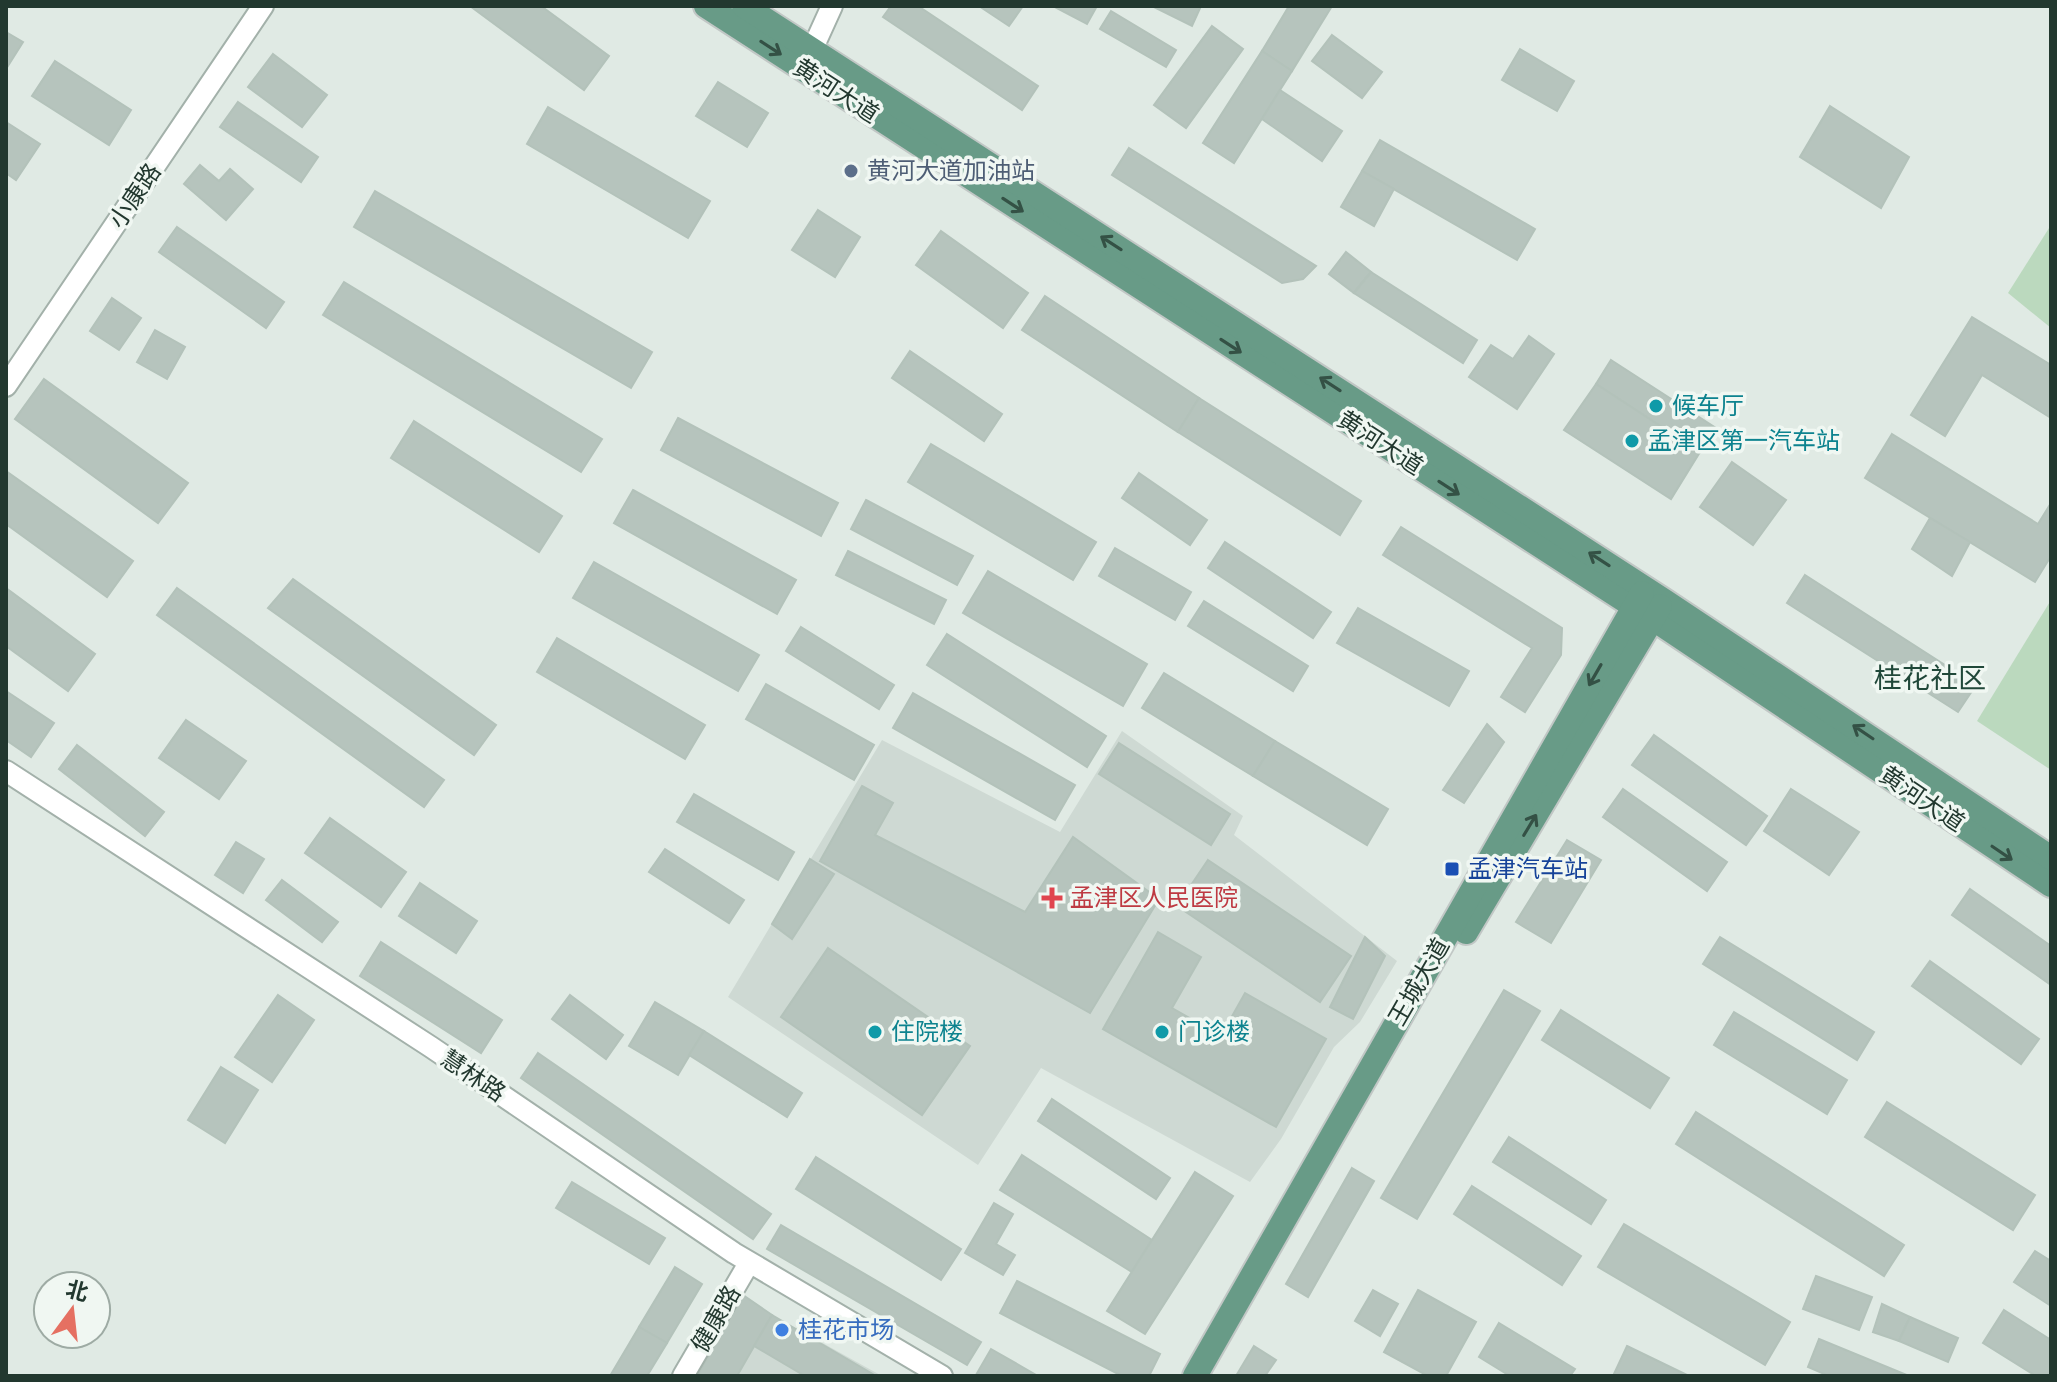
<svg xmlns="http://www.w3.org/2000/svg" width="2057" height="1382" font-family="Montserrat,'Noto Sans SC',sans-serif">
	<rect width="100%" height="100%" fill="#e0eae4"/>
	<g fill="#ced9d3">
		<polygon points="1122,731 1243,816 1234,835 1397,961 1360,1022 1334,1047 1281,1139 1250,1182 1041,1068 978,1165 728,997 882,740 1060,832"/>
		<polygon points="772,1315 882,1376 737,1376"/>
	</g>
	<g fill="#bbd9be">
		<polygon points="2051,225 2051,328 2008,293"/>
		<polygon points="2051,600 2051,770 1977,721"/>
	</g>
	<g fill="#b6c4bd" stroke="#b3c2ba" stroke-width="2">
		<polygon points="470,6 541,6 609,56 584,90"/>
		<polygon points="891,6 918,6 1038,86 1022,110 883,17"/>
		<polygon points="979,6 1023,6 1009,26"/>
		<polygon points="1053,6 1097,6 1087,24"/>
		<polygon points="1152,6 1201,6 1192,26"/>
		<polygon points="1289,6 1332,6 1292,71 1262,51"/>
		<polygon points="1111,11 1176,50 1166,67 1100,29"/>
		<polygon points="1212,26 1243,49 1186,128 1154,105"/>
		<polygon points="6,32 23,42 6,69"/>
		<polygon points="1332,35 1382,72 1362,98 1312,61"/>
		<polygon points="1520,49 1574,81 1557,111 1502,80"/>
		<polygon points="1262,51 1292,71 1234,163 1203,143"/>
		<polygon points="273,54 327,95 302,127 248,87"/>
		<polygon points="55,61 131,110 109,145 32,96"/>
		<polygon points="718,82 768,113 747,147 696,116"/>
		<polygon points="1280,90 1342,131 1322,161 1262,119"/>
		<polygon points="238,102 318,157 301,182 220,127"/>
		<polygon points="1830,106 1909,157 1881,208 1800,157"/>
		<polygon points="548,107 710,201 688,238 527,144"/>
		<polygon points="6,122 40,144 16,180 6,173"/>
		<polygon points="1380,140 1535,229 1517,260 1362,171"/>
		<polygon points="1129,148 1316,266 1303,279 1282,283 1112,175"/>
		<polygon points="200,165 219,181 230,169 253,189 226,220 184,184"/>
		<polygon points="1362,171 1394,189 1374,226 1341,207"/>
		<polygon points="375,191 652,352 631,388 354,227"/>
		<polygon points="818,210 860,237 835,277 792,250"/>
		<polygon points="177,227 284,302 266,328 159,252"/>
		<polygon points="941,231 1028,293 1003,328 916,265"/>
		<polygon points="1346,252 1371,272 1354,293 1329,274"/>
		<polygon points="1371,272 1477,340 1463,363 1354,293"/>
		<polygon points="344,282 602,439 581,472 323,315"/>
		<polygon points="1045,296 1199,398 1178,432 1022,330"/>
		<polygon points="112,298 141,318 119,350 90,331"/>
		<polygon points="1972,317 2051,365 2051,418 1982,375 1945,436 1911,415"/>
		<polygon points="155,330 185,347 167,379 137,362"/>
		<polygon points="1529,336 1554,354 1517,409 1469,377 1491,345 1513,359"/>
		<polygon points="910,351 1002,414 984,441 892,378"/>
		<polygon points="1611,360 1716,428 1700,452 1596,384"/>
		<polygon points="44,379 188,483 158,523 15,419"/>
		<polygon points="1596,384 1700,452 1671,499 1564,430"/>
		<polygon points="1199,398 1361,501 1340,535 1178,432"/>
		<polygon points="678,418 838,503 821,536 661,450"/>
		<polygon points="414,421 562,516 539,552 391,458"/>
		<polygon points="1892,434 2038,524 2051,503 2051,556 2035,582 1865,478"/>
		<polygon points="931,444 1096,542 1073,580 908,482"/>
		<polygon points="1732,462 1786,500 1753,545 1700,507"/>
		<polygon points="6,471 133,561 107,597 6,524"/>
		<polygon points="1139,473 1207,520 1190,545 1122,498"/>
		<polygon points="633,490 796,580 777,614 614,523"/>
		<polygon points="866,500 973,556 957,585 851,529"/>
		<polygon points="1930,518 1970,542 1952,576 1912,549"/>
		<polygon points="1401,527 1562,628 1561,655 1525,712 1501,697 1532,648 1383,555"/>
		<polygon points="1225,542 1331,612 1313,638 1208,568"/>
		<polygon points="1115,548 1191,592 1175,620 1099,576"/>
		<polygon points="848,551 946,600 934,624 836,575"/>
		<polygon points="594,562 759,655 738,691 573,598"/>
		<polygon points="988,571 1147,664 1123,706 963,613"/>
		<polygon points="1805,575 1976,685 1958,712 1787,603"/>
		<polygon points="293,579 496,725 474,755 268,608"/>
		<polygon points="6,588 95,654 68,691 6,646"/>
		<polygon points="177,588 444,780 424,807 157,615"/>
		<polygon points="1204,601 1308,666 1293,691 1188,626"/>
		<polygon points="1358,608 1469,671 1449,706 1337,643"/>
		<polygon points="801,627 894,685 879,709 786,651"/>
		<polygon points="947,634 1106,736 1087,767 927,665"/>
		<polygon points="557,638 705,725 685,759 537,672"/>
		<polygon points="1164,673 1275,741 1253,776 1142,708"/>
		<polygon points="766,684 874,745 854,780 746,719"/>
		<polygon points="6,691 54,723 31,757 6,740"/>
		<polygon points="913,693 1075,785 1055,820 893,728"/>
		<polygon points="186,720 246,761 219,799 159,758"/>
		<polygon points="1487,724 1504,742 1464,803 1443,790"/>
		<polygon points="1654,735 1767,816 1746,845 1632,765"/>
		<polygon points="1275,741 1388,809 1367,845 1253,776"/>
		<polygon points="1119,743 1230,814 1211,845 1099,774"/>
		<polygon points="77,745 164,812 145,836 59,769"/>
		<polygon points="862,786 893,803 875,835 1025,912 1073,837 1159,899 1090,1013 820,861"/>
		<polygon points="1623,789 1727,862 1707,891 1603,817"/>
		<polygon points="1791,789 1859,832 1829,875 1764,831"/>
		<polygon points="694,794 794,852 778,880 677,822"/>
		<polygon points="330,818 406,872 381,907 305,853"/>
		<polygon points="1567,840 1601,860 1551,943 1516,922"/>
		<polygon points="236,842 264,859 243,893 215,875"/>
		<polygon points="665,849 744,900 729,923 649,872"/>
		<polygon points="810,859 834,874 792,939 772,924"/>
		<polygon points="1208,860 1351,956 1320,1002 1177,906"/>
		<polygon points="282,880 338,922 322,942 266,900"/>
		<polygon points="420,883 477,921 456,953 399,916"/>
		<polygon points="1970,889 2051,946 2051,985 1952,915"/>
		<polygon points="1158,932 1201,957 1172,1008 1221,1036 1245,993 1326,1039 1276,1127 1103,1029"/>
		<polygon points="1365,937 1385,956 1353,1019 1330,1007"/>
		<polygon points="1720,937 1874,1032 1857,1060 1703,964"/>
		<polygon points="381,942 502,1020 481,1053 360,976"/>
		<polygon points="828,948 970,1046 922,1115 781,1017"/>
		<polygon points="1930,961 2039,1039 2021,1064 1912,986"/>
		<polygon points="1504,990 1540,1011 1417,1219 1381,1198"/>
		<polygon points="278,995 314,1020 272,1082 235,1057"/>
		<polygon points="570,995 623,1035 606,1059 552,1019"/>
		<polygon points="655,1002 704,1031 678,1075 629,1046"/>
		<polygon points="1561,1010 1669,1078 1650,1108 1542,1040"/>
		<polygon points="1734,1012 1847,1080 1827,1114 1714,1045"/>
		<polygon points="704,1031 802,1093 787,1117 689,1055"/>
		<polygon points="538,1053 771,1214 753,1239 521,1078"/>
		<polygon points="221,1067 258,1090 225,1143 188,1120"/>
		<polygon points="1052,1099 1170,1178 1156,1199 1038,1121"/>
		<polygon points="1887,1102 2035,1195 2013,1230 1865,1137"/>
		<polygon points="1696,1112 1904,1245 1884,1276 1676,1144"/>
		<polygon points="1509,1137 1606,1200 1591,1224 1493,1162"/>
		<polygon points="1022,1155 1152,1240 1132,1272 1000,1190"/>
		<polygon points="816,1157 961,1249 941,1280 796,1189"/>
		<polygon points="1352,1168 1374,1181 1308,1297 1286,1284"/>
		<polygon points="1195,1172 1233,1196 1145,1334 1107,1311"/>
		<polygon points="572,1182 665,1238 649,1264 556,1208"/>
		<polygon points="1472,1186 1581,1256 1562,1285 1454,1214"/>
		<polygon points="994,1203 1013,1214 996,1244 1015,1255 1003,1275 965,1253"/>
		<polygon points="1624,1224 1790,1322 1765,1365 1598,1267"/>
		<polygon points="781,1225 981,1342 967,1365 767,1249"/>
		<polygon points="2035,1251 2051,1261 2051,1306 2014,1282"/>
		<polygon points="675,1267 702,1284 667,1343 639,1327"/>
		<polygon points="1816,1276 1872,1297 1859,1330 1803,1309"/>
		<polygon points="1017,1281 1160,1354 1149,1376 1122,1376 1000,1313"/>
		<polygon points="1373,1290 1398,1304 1380,1336 1355,1321"/>
		<polygon points="1418,1290 1476,1322 1446,1376 1428,1376 1384,1352"/>
		<polygon points="743,1295 772,1315 737,1376 697,1376"/>
		<polygon points="1882,1304 1910,1317 1899,1341 1873,1332"/>
		<polygon points="2004,1310 2051,1340 2051,1376 2036,1376 1983,1343"/>
		<polygon points="772,1315 876,1376 805,1376 754,1346"/>
		<polygon points="1910,1317 1958,1338 1948,1362 1899,1341"/>
		<polygon points="1499,1323 1575,1369 1570,1376 1510,1376 1479,1357"/>
		<polygon points="639,1327 667,1343 647,1376 610,1376"/>
		<polygon points="1819,1339 1909,1376 1829,1376 1808,1367"/>
		<polygon points="1254,1346 1276,1360 1265,1376 1236,1376"/>
		<polygon points="1627,1346 1689,1376 1613,1376"/>
		<polygon points="991,1349 1038,1376 976,1375"/>
	</g>
	<g fill="none" stroke-linecap="round" stroke-linejoin="round">
		<defs>
			<g id="minor">
				<polyline points="812,50 832,6"/>
				<polyline points="6,386 263,6"/>
				<polyline points="6,771 431,1047 734,1253 942,1376"/>
				<polyline points="683,1376 749,1263"/>
			</g>
			<g id="major">
				<polyline points="706,6 1652,618 2051,885"/>
				<polyline points="744,6 1663,600 2051,858"/>
				<polyline points="1466,932 1660,606"/>
				<polyline points="1195,1376 1642,593"/>
			</g>
		</defs>
		<use href="#minor" stroke="#a3b1aa" stroke-width="24"/>
		<use href="#major" stroke="#c1c7c5" stroke-width="28"/>
		<use href="#minor" stroke="#fff" stroke-width="20"/>
		<use href="#major" stroke="#689b87" stroke-width="24"/>
	</g>
	<defs><path id="oneway-shaft" d="M-6 0H5M1.5-3L5.5 0L1.5 3" fill="none" stroke-width="1.6" stroke-linecap="round" stroke-linejoin="round" transform="scale(2)"/></defs>
	<g stroke="#345145">
		<use href="#oneway-shaft" transform="translate(771 48) rotate(33)"/>
		<use href="#oneway-shaft" transform="translate(1013 205) rotate(33)"/>
		<use href="#oneway-shaft" transform="translate(1111 243) rotate(-147)"/>
		<use href="#oneway-shaft" transform="translate(1231 346) rotate(33)"/>
		<use href="#oneway-shaft" transform="translate(1330 384) rotate(-147)"/>
		<use href="#oneway-shaft" transform="translate(1449 488) rotate(33)"/>
		<use href="#oneway-shaft" transform="translate(1599 559) rotate(-147)"/>
		<use href="#oneway-shaft" transform="translate(1595 675) rotate(120)"/>
		<use href="#oneway-shaft" transform="translate(1863 732) rotate(-146)"/>
		<use href="#oneway-shaft" transform="translate(1530 825) rotate(-59)"/>
		<use href="#oneway-shaft" transform="translate(2002 853) rotate(34)"/>
	</g>
	<circle fill="#5c6f8a" stroke="#f0f7f2" stroke-width="3" cx="851" cy="171" r="8"/>
	<g fill="#0f9aa8" stroke="#f0f7f2" stroke-width="3">
		<circle cx="1656" cy="406" r="8"/>
		<circle cx="1632" cy="441" r="8"/>
		<circle cx="875" cy="1032" r="8"/>
		<circle cx="1162" cy="1032" r="8"/>
	</g>
	<rect fill="#1a4fb4" stroke="#f0f7f2" stroke-width="3" x="1444" y="861" width="16" height="16" rx="4"/>
	<path fill="#e0444e" stroke="#f0f7f2" stroke-width="3" d="M1048 886h8v8h8v8h-8v8h-8v-8h-8v-8h8z"/>
	<circle fill="#3f7fe0" stroke="#f0f7f2" stroke-width="3" cx="782" cy="1330" r="8"/>
	<g text-anchor="middle" stroke-width="7" stroke-linejoin="round" paint-order="stroke">
		<g font-size="24" fill="#22382f" stroke="#f0f7f2">
			<text transform="translate(836 91) rotate(33)" y="8">黄河大道</text>
			<text transform="translate(135 196) rotate(-56)" y="8">小康路</text>
			<text transform="translate(1380 443) rotate(33)" y="8">黄河大道</text>
			<text transform="translate(1922 799) rotate(34)" y="8">黄河大道</text>
			<text transform="translate(1419 982) rotate(-60)" y="8">王城大道</text>
			<text transform="translate(473 1076) rotate(34)" y="8">慧林路</text>
			<text transform="translate(716 1319) rotate(-60)" y="8">健康路</text>
		</g>
		<g font-size="24" fill="#4e5e75" stroke="#f0f7f2" text-anchor="start">
			<text x="867" y="179">黄河大道加油站</text>
		</g>
		<g font-size="24" fill="#0d838f" stroke="#f0f7f2" text-anchor="start">
			<text x="1672" y="414">候车厅</text>
			<text x="1648" y="449">孟津区第一汽车站</text>
			<text x="891" y="1040">住院楼</text>
			<text x="1178" y="1040">门诊楼</text>
		</g>
		<g font-size="24" fill="#164399" stroke="#f0f7f2" text-anchor="start">
			<text x="1468" y="877">孟津汽车站</text>
		</g>
		<g font-size="24" fill="#be3a42" stroke="#f0f7f2" text-anchor="start">
			<text x="1070" y="906">孟津区人民医院</text>
		</g>
		<g font-size="24" fill="#366cbe" stroke="#f0f7f2" text-anchor="start">
			<text x="798" y="1338">桂花市场</text>
		</g>
		<g font-size="28" fill="#204839" stroke="#f0f7f2">
			<text x="1930" y="688">桂花社区</text>
		</g>
	</g>
	<rect width="2057" height="1382" fill="none" stroke="#22382f" stroke-width="16"/>
	<g transform="translate(72 1310) rotate(15)"><circle r="38" fill="#f0f7f2" stroke="#9eaba4" stroke-width="2"/>
	<path d="M0-6L14 30L0 20L-14 30Z" fill="#e57062"/>
	<text y="-12" font-size="22" font-weight="bold" text-anchor="middle" fill="#22382f">北</text>
	</g>
</svg>
